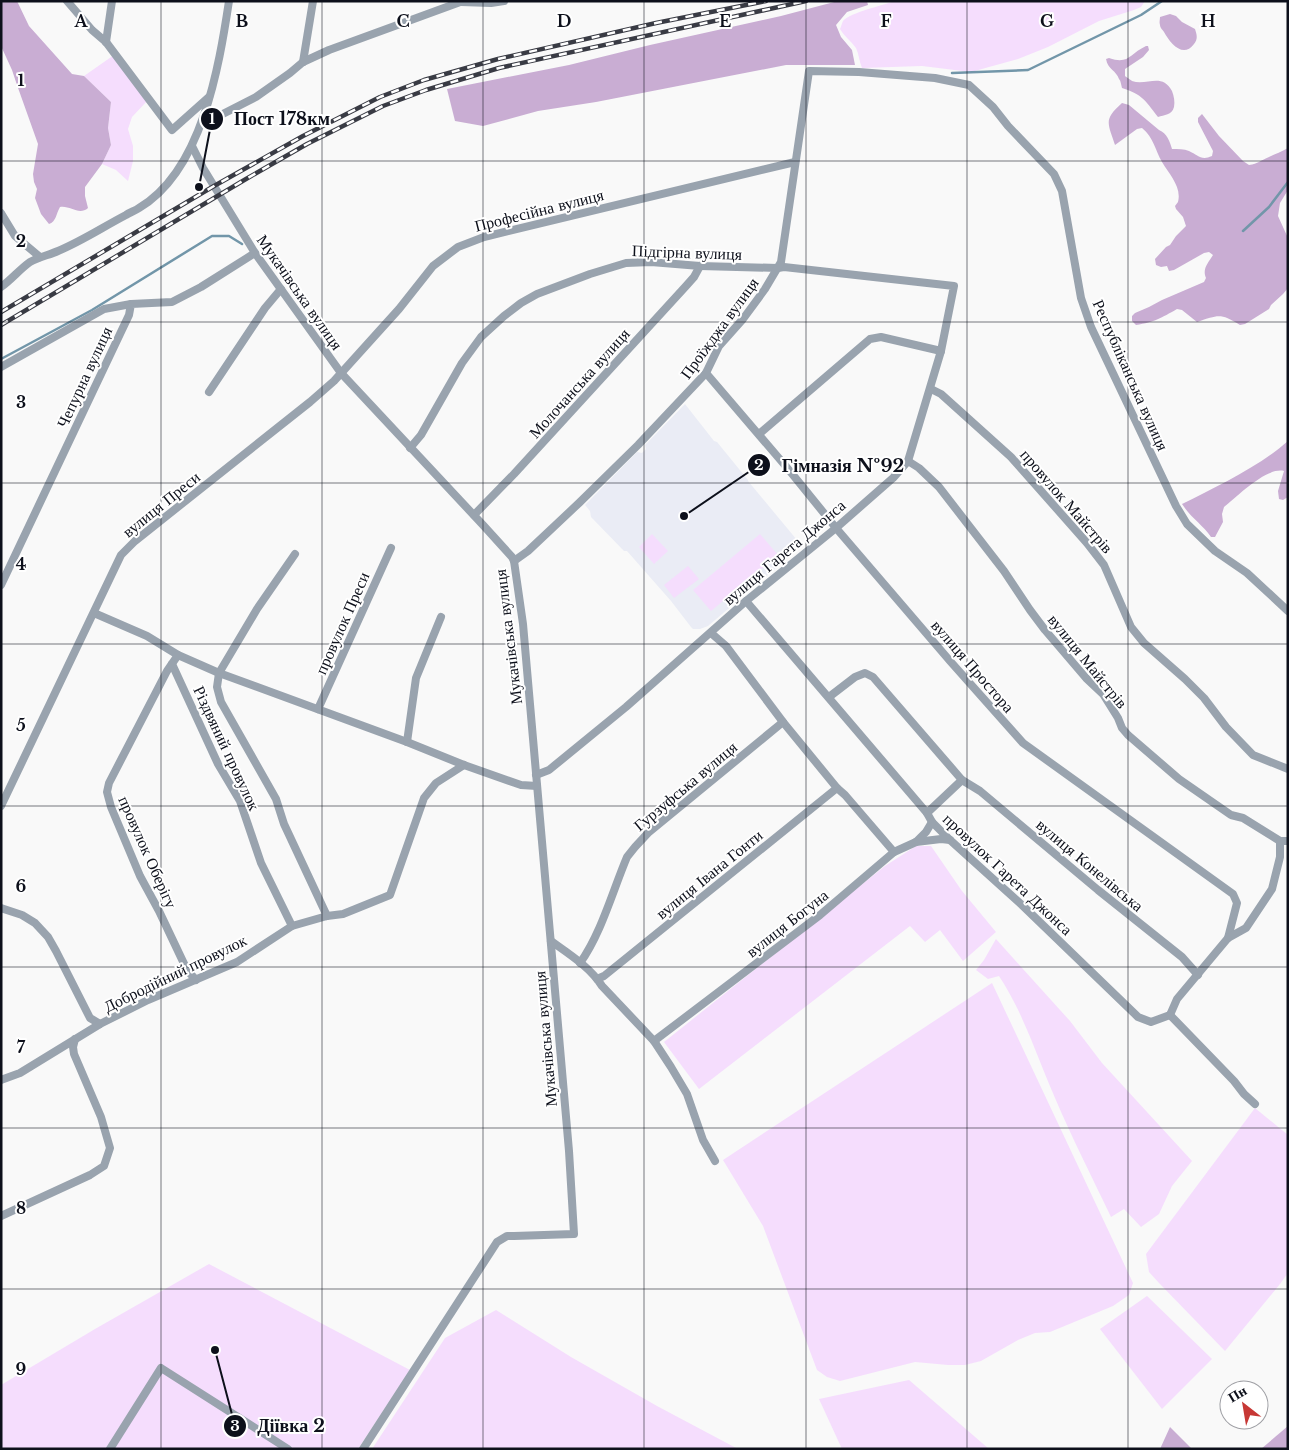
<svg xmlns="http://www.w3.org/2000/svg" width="1289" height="1450" font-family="'Libre Baskerville',serif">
	<rect width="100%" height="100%" fill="#f9f9f9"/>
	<polygon fill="#eaecf5" points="685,404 714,441 717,442 748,480 748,481 802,546 708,626 700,629 693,629 691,627 671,601 627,551 624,551 591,517 590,511 585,505 637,452 642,453 646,449 645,445"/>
	<g fill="#f5ddfd">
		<path d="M894 1H1145L1141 7 1134 10 1099 21 1048 47 1018 59 971 72 922 66 862 68C859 61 859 54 856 48 851 41 844 36 840 29 841 27 842 23 843 21 851 12 882 6 894 1Z"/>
		<polygon points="114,55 148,100 132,117 128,129 133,146 133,161 128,181 116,170 102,164 111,145 108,128 111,102 84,76"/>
		<polygon points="652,534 668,551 654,564 639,547"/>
		<polygon points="760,534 778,555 711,611 693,590"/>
		<polygon points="688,566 699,579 674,598 664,585"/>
		<polygon points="916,846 931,846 962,891 996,932 963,961 940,930 925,942 910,926 699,1089 664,1042 885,866"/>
		<path d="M996 939 1070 1021 1102 1063 1192 1161 1172 1186 1159 1214 1141 1227 1124 1209 1111 1217C1092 1177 1072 1138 1055 1098 1037 1057 1024 1014 999 976L988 979 976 970 984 960Z"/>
		<polygon points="992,983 1133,1283 1129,1295 1113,1306 1050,1332 1035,1333 1018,1340 981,1361 965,1365 948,1365 915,1362 840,1381 827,1377 817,1370 763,1226 723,1160"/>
		<polygon points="1255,1108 1288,1135 1288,1273 1280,1284 1225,1351 1159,1283 1149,1272 1146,1254"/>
		<polygon points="209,1264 410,1370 358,1449 1,1449 1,1385 95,1329"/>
		<polygon points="1147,1296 1212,1359 1162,1409 1100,1329"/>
		<polygon points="496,1310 571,1357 657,1406 738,1449 372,1449 445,1338"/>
		<polygon points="909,1380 989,1449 842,1449 819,1399"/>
	</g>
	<g fill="#c9add3">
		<path d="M1 1H17L29 26 72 74 84 76 111 102 108 128 111 145 102 164 85 187V196L88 208C79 216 70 205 60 207 56 214 56 222 49 224L41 214 35 198 37 189 34 182 33 174 38 144 17 85 12 70 1 46Z"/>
		<polygon points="838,1 867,1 868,5 847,12 836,25 841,37 852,50 855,65 786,65 596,102 538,111 483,126 455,121 447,89 569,65 650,45 781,16"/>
		<path d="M1170 14 1176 16 1182 22 1195 29C1197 35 1198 39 1194 44 1183 59 1170 43 1164 32 1163 30 1160 28 1160 25 1159 22 1160 20 1160 17Z"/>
		<path d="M1146 46H1148L1149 50 1143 57 1125 69V76C1126 77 1131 80 1132 81 1147 86 1162 72 1172 91 1174 96 1175 102 1174 107 1172 115 1164 115 1158 117 1144 99 1143 95 1122 88 1121 85 1121 81 1119 79 1116 70 1108 70 1106 59L1109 58C1129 65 1129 54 1146 46Z"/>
		<path d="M1122 103 1129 105 1159 130C1167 133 1170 142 1172 149 1178 149 1184 149 1189 151 1198 155 1201 161 1212 156L1213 151 1198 122V118L1202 114 1219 136 1243 161 1249 165C1258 164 1261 160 1269 157 1275 154 1281 152 1288 148V190L1280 203 1278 216 1288 238V288L1283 294 1271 305 1269 309 1245 324 1240 325C1220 313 1219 315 1197 322L1182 310 1177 309C1161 318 1155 322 1136 325L1132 321V316L1135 313 1149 307 1162 300 1204 282 1206 278C1202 269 1208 263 1213 255L1209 252 1204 253 1174 270 1169 271 1167 266 1161 267 1156 265 1155 259 1166 247 1170 245 1176 236 1186 226 1183 217 1176 209 1175 206 1178 202C1182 187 1169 174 1162 162 1155 150 1154 138 1142 128L1137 129 1115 145C1108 123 1103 120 1122 103Z"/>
		<path d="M1288 441V497L1283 500 1279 499 1278 491 1284 471C1266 467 1238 496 1224 507L1222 514 1223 522 1215 537H1211C1202 524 1191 518 1182 504 1216 487 1260 466 1288 441Z"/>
		<polygon points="1288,1426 1288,1449 1261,1449"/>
		<polygon points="1170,1427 1192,1449 1160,1449"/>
	</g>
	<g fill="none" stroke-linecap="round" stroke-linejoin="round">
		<g stroke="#7296a9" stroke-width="2.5">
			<polyline points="952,73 1028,70 1141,15 1162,1"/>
			<polyline points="1243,231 1269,207 1288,182"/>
			<polyline points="1,359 92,310 212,236 229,236 242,244"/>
		</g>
		<g stroke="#99a3ae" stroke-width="8">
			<polyline points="67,1 92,30 106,42 172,130 209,97"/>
			<polyline points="461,2 491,3 504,1"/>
			<polyline points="106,42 112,1"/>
			<polyline points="303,62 313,1"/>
			<polyline points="203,122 209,121 256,97 290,73 303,62 329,50 463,1"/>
			<polyline points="192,146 203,168 255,253 341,373 483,525 512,557 514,561 523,624 569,1151 574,1234 514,1236 507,1236 497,1242 363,1449"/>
			<polyline points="1,213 15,236 40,257"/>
			<path d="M1 287C11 280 20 269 30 262 39 257 49 255 58 251 82 241 103 227 126 215 130 212 135 211 139 208 202 171 219 67 229 1"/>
			<polyline points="1,367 104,309 131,304"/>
			<polyline points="706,373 789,470 836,528 950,661 1023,743 1233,894 1237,903 1228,938"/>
			<polyline points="931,389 941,394 1011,457 1087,543 1104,565 1131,627 1144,643 1185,679 1204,698 1226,727 1253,755 1288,769"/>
			<polyline points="209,392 265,308 281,289"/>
			<polyline points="759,434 870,339 881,337 941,351"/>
			<polyline points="410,448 421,435 462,363 481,337 504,316 521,303 537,294 590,274 626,263 651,262 700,266 778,268 784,267 954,286 941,351 908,461 893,478 836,528 746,601 626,707 549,770 536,775"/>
			<polyline points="908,461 919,468 939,487 1004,571 1030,610 1045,630 1086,678 1103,694 1118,718 1122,728 1128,735 1179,779 1231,815 1243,818 1280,841"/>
			<polyline points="474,515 514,474 686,286 694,277 700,266"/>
			<polyline points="295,554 257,609 219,673 217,687 221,702 276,799 284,824 327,916"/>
			<polyline points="514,561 528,551 579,503 638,445 706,373 719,346 743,319 765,289 781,262 809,71 859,72 935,78 969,85 993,107 1008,126 1054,174 1062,191 1081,298 1091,327 1176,506 1187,524 1215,551 1247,573 1288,611"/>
			<polyline points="1,585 129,315 131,304 172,302 201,287 255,253"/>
			<polyline points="746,601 927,813 932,822 950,840 1022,905 1138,1017 1151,1022 1170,1015"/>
			<polyline points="94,613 147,636 178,655 219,673 407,742 464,765 521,785 537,786"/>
			<polyline points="711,633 726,646 783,722 837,788 845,795 894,852"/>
			<polyline points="178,655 167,671 109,783 107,792 111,807 140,876 159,911 187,970 196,980"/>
			<polyline points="172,664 218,764 240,801 261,863 292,926"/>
			<polyline points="829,697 855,677 865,673 873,677 962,780 980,791 1098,890 1182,957 1198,975"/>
			<polyline points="318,709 391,548"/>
			<polyline points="407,742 416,678 441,617"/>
			<polyline points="1,806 121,555 135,541 310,402 334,381 399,309 433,266 458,247 484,237 795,162"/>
			<polyline points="927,813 962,780"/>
			<polyline points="916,842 941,839 950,840"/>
			<polyline points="1,908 22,915 35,923 48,937 56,951 90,1018 100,1024"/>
			<path d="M551 941C569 954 590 967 602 986L654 1041 671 1067 687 1094 703 1140 715 1161"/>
			<path d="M580 963C601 934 613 890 627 857L635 847 648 833 783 722"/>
			<polyline points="597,979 604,976 837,788"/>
			<polyline points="1170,1015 1177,999 1228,938 1246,928 1272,889 1280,857 1280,841 1288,841"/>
			<polyline points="1170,1015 1234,1081 1244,1094 1255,1104"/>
			<polyline points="654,1041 820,915 894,852 916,842 926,832 932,822"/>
			<polyline points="1,1080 20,1073 100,1024 148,1000 237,962 292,926 327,916 343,914 390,895 424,798 436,783 464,765"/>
			<polyline points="1,1216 90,1175 104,1166 110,1148 101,1117 74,1054 73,1047 75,1039"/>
			<polyline points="110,1449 161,1368 288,1449"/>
		</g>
		<defs>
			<g id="rail">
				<polyline points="1,312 214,186 303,136 380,97 424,80 498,59 656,23 766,1"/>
				<polyline points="1,325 246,179 307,144 383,106 426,90 499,68 806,1"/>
			</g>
		</defs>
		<use href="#rail" stroke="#393b44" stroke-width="4.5"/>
		<use href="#rail" stroke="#fff" stroke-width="2.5" stroke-dasharray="8" stroke-linecap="butt"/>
	</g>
	<path fill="none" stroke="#0d101b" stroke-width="1" stroke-opacity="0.55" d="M161 1V1449M322 1V1449M483 1V1449M644 1V1449M806 1V1449M967 1V1449M1128 1V1449M1 161H1288M1 322H1288M1 483H1288M1 644H1288M1 806H1288M1 967H1288M1 1128H1288M1 1289H1288"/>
	<g text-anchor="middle" stroke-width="4" stroke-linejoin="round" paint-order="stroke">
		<g font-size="16" fill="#0d101b" stroke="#fff">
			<text transform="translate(539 210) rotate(-14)" y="6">Професійна вулиця</text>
			<text transform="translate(687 252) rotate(2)" y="6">Підгірна вулиця</text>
			<text transform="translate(300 292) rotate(55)" y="6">Мукачівська вулиця</text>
			<text transform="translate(719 328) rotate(-54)" y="6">Проїжджа вулиця</text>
			<text transform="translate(1131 375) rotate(66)" y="6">Республіканська вулиця</text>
			<text transform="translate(84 377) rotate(-65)" y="6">Чепурна вулиця</text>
			<text transform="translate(579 383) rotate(-48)" y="6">Молочанська вулиця</text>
			<text transform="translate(1067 501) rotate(49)" y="6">провулок Майстрів</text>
			<text transform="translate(161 504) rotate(-39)" y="6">вулиця Преси</text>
			<text transform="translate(784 552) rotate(-40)" y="6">вулиця Гарета Джонса</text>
			<text transform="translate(342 623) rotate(-66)" y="6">провулок Преси</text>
			<text transform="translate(508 637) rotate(-97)" y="6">Мукачівська вулиця</text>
			<text transform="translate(1088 661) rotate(51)" y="6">вулиця Майстрів</text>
			<text transform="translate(973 666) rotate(49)" y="6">вулиця Простора</text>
			<text transform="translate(227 748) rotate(65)" y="6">Різдвяний провулок</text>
			<text transform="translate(685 786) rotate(-40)" y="6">Гурзуфська вулиця</text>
			<text transform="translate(148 852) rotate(66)" y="6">провулок Оберігу</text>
			<text transform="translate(1090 865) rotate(40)" y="6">вулиця Конелівська</text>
			<text transform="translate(709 874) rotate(-39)" y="6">вулиця Івана Гонти</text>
			<text transform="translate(1008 874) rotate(43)" y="6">провулок Гарета Джонса</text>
			<text transform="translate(787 923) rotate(-38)" y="6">вулиця Богуна</text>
			<text transform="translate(175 973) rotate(-26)" y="6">Добродійний провулок</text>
			<text transform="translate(545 1039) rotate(-95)" y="6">Мукачівська вулиця</text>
		</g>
	</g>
	<g font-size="16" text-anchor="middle" font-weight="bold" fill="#0d101b" stroke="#fff" stroke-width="4" stroke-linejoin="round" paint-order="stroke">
		<text x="81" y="27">A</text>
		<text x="242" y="27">B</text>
		<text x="403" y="27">C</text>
		<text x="564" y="27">D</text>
		<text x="725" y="27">E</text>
		<text x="886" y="27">F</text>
		<text x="1047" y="27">G</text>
		<text x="1208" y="27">H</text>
		<text x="21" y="86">1</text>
		<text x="21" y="247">2</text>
		<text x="21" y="408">3</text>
		<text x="21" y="570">4</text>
		<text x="21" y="731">5</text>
		<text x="21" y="892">6</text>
		<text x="21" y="1053">7</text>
		<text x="21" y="1214">8</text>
		<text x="21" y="1375">9</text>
	</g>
	<path fill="none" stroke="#0d101b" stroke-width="2" d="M199 187L212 119M684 516L759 465M215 1350L235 1426"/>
	<g fill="#0d101b" stroke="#fff" stroke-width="2">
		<circle cx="199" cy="187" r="5"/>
		<circle cx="684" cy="516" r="5"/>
		<circle cx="215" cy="1350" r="5"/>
		<circle cx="212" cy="119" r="12"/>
		<circle cx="759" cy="465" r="12"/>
		<circle cx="235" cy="1426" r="12"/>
	</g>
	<g font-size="15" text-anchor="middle" font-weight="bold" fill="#fff">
		<text x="212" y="124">1</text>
		<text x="759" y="470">2</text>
		<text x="235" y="1431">3</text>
	</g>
	<g font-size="18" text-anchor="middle" font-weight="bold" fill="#0d101b" stroke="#fff" stroke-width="4" stroke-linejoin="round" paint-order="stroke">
		<text x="282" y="125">Пост 178км</text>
		<text x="843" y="472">Гімназія №92</text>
		<text x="291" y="1432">Діївка 2</text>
	</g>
	<rect width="1289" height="1450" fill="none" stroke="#0d101b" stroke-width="5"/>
	<g transform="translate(1244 1405) rotate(329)"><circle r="24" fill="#ffffff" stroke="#9e9fa4"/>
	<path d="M0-4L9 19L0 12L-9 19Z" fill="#c73835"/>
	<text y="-8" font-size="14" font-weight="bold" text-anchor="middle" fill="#0d101b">Пн</text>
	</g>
</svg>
